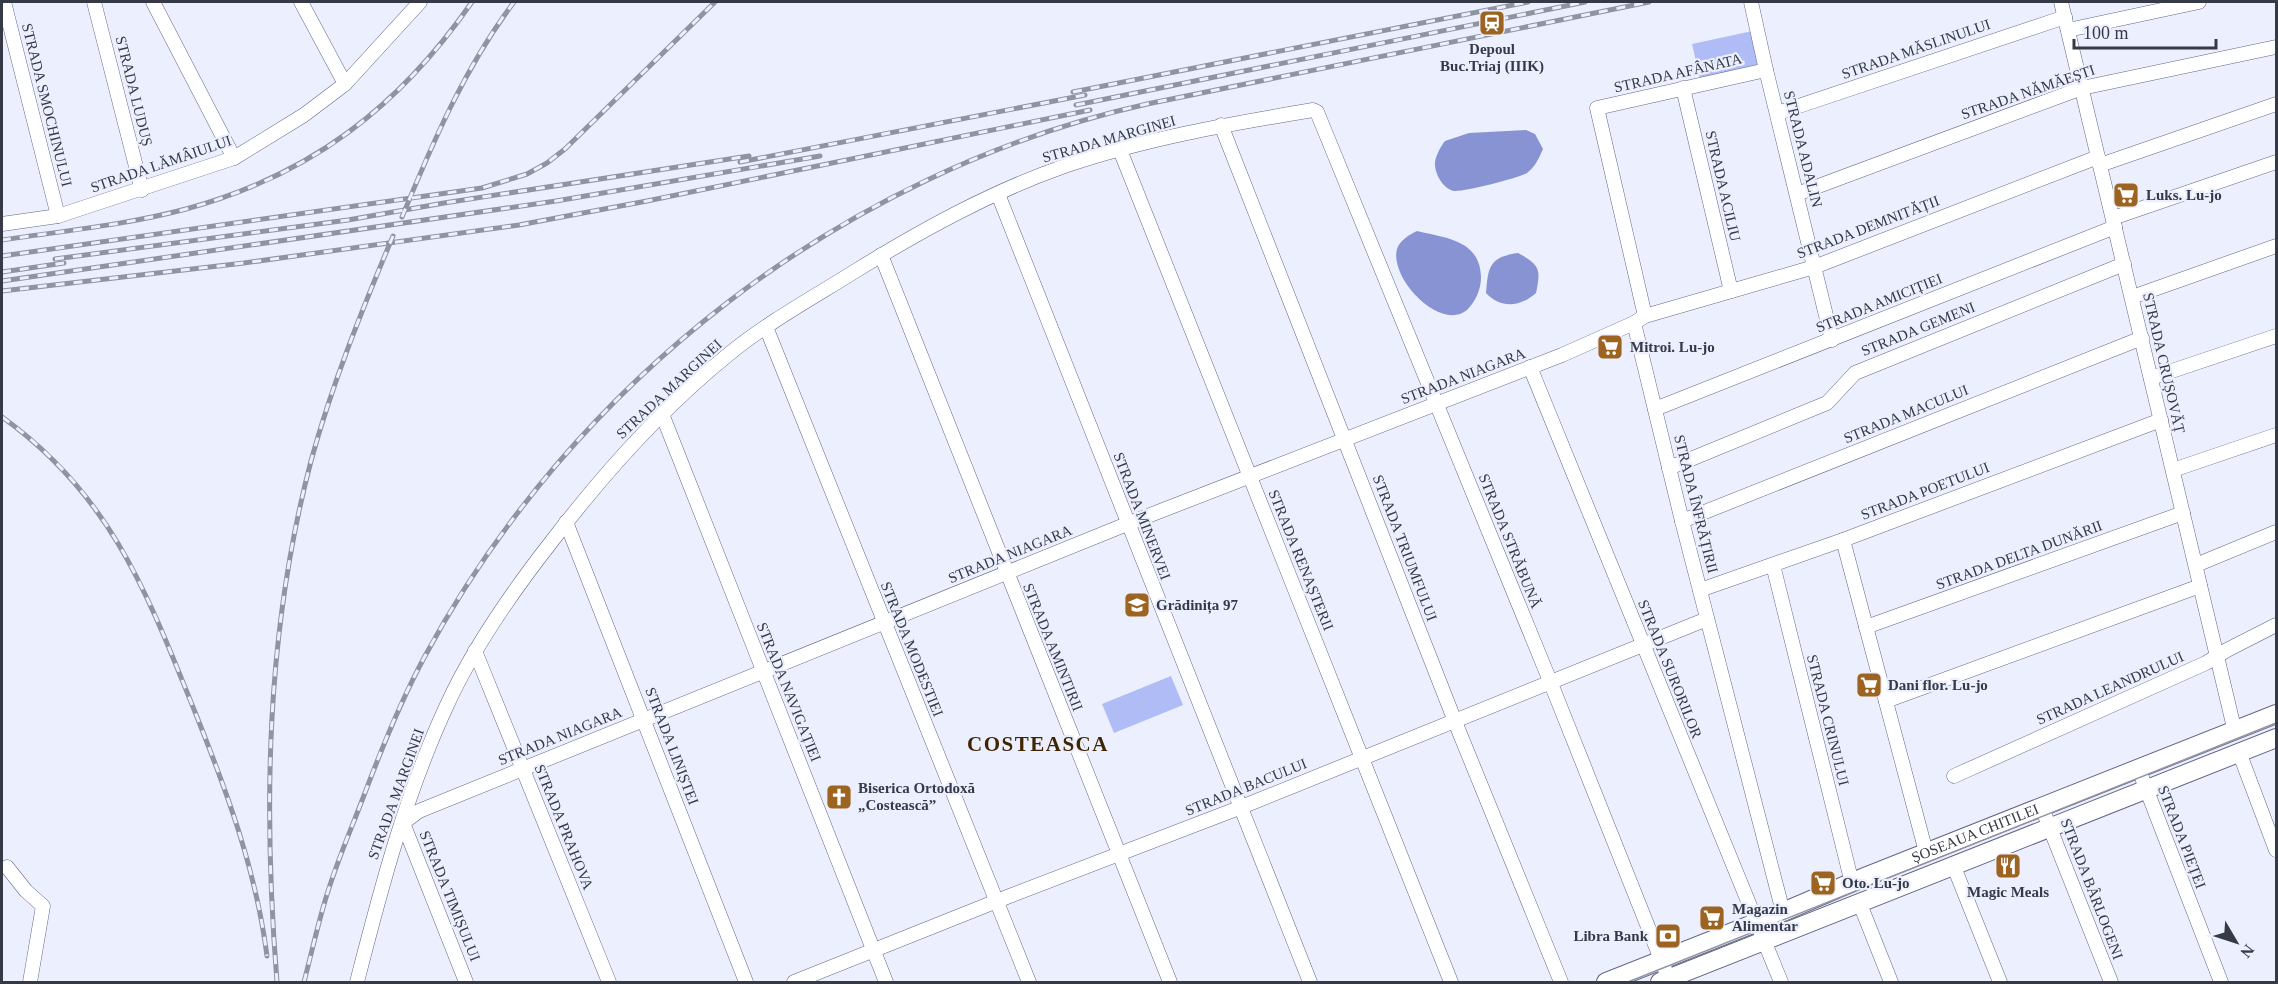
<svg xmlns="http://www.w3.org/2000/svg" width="2278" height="984" font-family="'Times New Roman',serif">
	<rect width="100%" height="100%" fill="#ecf0fe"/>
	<g fill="#b0bcf5">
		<polygon points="1757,30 1766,70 1701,83 1692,44"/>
		<polygon points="1171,676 1183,705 1114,733 1102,704"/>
	</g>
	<g fill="#8793d2">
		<path d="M1526 130 1535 134 1543 149C1539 158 1535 167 1527 173 1519 178 1464 192 1454 191 1443 189 1434 173 1435 162 1436 155 1441 146 1445 141L1469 133Z"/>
		<path d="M1417 231C1446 238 1480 240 1481 277 1481 289 1476 301 1467 310 1440 332 1389 278 1397 249 1400 240 1409 235 1417 231Z"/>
		<path d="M1518 253C1540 265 1541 269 1536 293 1520 307 1501 309 1486 293 1488 266 1490 257 1518 253Z"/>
	</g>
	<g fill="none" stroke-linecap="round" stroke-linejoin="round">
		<defs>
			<g id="minor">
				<polyline points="4,2 58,216"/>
				<polyline points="94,2 142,190"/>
				<polyline points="153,2 234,158"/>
				<polyline points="301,2 345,84"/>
				<polyline points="1751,2 1766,70 1832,340"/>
				<polyline points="2061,2 2235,732"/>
				<polyline points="2068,30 2199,2"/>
				<polyline points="1766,70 1597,108 1645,316 1634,323 1682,521 1783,912"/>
				<polyline points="1683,88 1731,291"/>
				<polyline points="1778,113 2065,17"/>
				<polyline points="1221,125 1458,729 1561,982"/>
				<polyline points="1120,150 1451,982"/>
				<polyline points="2100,165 2276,104"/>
				<polyline points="998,194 1310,982"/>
				<polyline points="1797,194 2082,88 2276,47"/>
				<polyline points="2113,218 2276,162"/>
				<polyline points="2,224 58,216 234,158 304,115 345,84 420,2"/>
				<polyline points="881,255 1170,982"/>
				<polyline points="2132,297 2276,246"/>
				<polyline points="1645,316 1814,267 2098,157"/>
				<polyline points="766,327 1029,982"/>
				<polyline points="1530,367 1781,982"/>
				<polyline points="2151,378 2276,336"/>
				<polyline points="1655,409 2115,227"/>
				<polyline points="662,414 886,982"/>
				<polyline points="1669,468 1827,403 1855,373 2124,264"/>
				<polyline points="2173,470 2276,435"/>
				<polyline points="1682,521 2142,338"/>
				<polyline points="566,522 746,982"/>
				<polyline points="1843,540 1926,852"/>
				<polyline points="1773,565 1852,883"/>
				<polyline points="2196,565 2276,532"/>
				<polyline points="1700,590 1843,540 2161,420"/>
				<polyline points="1866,627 2183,513"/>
				<polyline points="475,651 609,982"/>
				<polyline points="1886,701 2200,586"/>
				<polyline points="2239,752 2276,850"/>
				<polyline points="2139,770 2221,982"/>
				<polyline points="1954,776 2206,663 2227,650 2276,625"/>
				<polyline points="2042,808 2111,982"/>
				<polyline points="7,867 26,891 43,906 30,982"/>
				<polyline points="1954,867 2000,982"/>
				<polyline points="1860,904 1891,982"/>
				<path d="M357 982C381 888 406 793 447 705 474 646 512 592 552 541 604 473 662 408 729 354 768 322 814 297 857 270 922 230 989 193 1062 167 1143 139 1229 124 1313 110L1317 112 1550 681 1670 982"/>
				<polyline points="466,982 403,823 419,811 1127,524 1562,355 1634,323"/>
				<polyline points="794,982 1007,897 1239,808 1707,619"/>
			</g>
			<g id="major">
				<path id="s1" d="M1606 982 1783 912 1867 876 2276 714"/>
				<polyline points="1660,982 2276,738"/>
			</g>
		</defs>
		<use href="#minor" stroke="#626887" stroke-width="15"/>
		<use href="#major" stroke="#626887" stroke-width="20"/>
		<use href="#minor" stroke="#fff" stroke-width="14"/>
		<use href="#major" stroke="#fff" stroke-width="18"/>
		<polyline stroke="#9094a1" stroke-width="1.5" points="1628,982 2276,723"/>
		<defs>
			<g id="rail">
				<polyline points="1073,92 1528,2"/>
				<polyline points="1076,105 1585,2"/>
				<polyline points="740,162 1085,95"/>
				<path d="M402 217C433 142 465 67 514 2"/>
				<path d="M2 240C63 231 126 225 186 209 311 175 399 107 472 2"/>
				<polyline points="2,256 482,188 527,174 547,163 565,149 715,2"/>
				<polyline points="55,259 348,220 444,203 749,156"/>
				<polyline points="2,272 64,263"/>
				<polyline points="2,281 556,201 820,156"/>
				<polyline points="2,291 244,263 519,225 647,201 1090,110"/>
				<path d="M2 417C111 495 147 593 195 712 227 792 256 870 267 956"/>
				<path d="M277 982C263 807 266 632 311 461 332 384 362 310 393 236"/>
				<path d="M304 982C311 955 317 928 325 901 335 866 350 832 363 798 381 750 400 702 425 656 573 382 842 172 1147 104L1649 2"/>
			</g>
		</defs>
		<use href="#rail" stroke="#9094a1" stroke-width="5"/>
		<use href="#rail" stroke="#ecf0fe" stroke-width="3" stroke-dasharray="9" stroke-linecap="butt"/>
	</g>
	<defs>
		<symbol id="station-square" viewBox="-11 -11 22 22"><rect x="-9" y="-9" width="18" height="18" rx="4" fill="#9c6321" stroke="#ecf0fe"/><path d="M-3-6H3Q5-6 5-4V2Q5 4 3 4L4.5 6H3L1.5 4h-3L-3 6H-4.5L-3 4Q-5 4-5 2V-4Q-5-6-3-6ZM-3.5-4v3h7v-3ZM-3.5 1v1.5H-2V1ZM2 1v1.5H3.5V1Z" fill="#fff"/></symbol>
		<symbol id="supermarket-square" viewBox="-11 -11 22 22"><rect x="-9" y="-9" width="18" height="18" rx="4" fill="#9c6321" stroke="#ecf0fe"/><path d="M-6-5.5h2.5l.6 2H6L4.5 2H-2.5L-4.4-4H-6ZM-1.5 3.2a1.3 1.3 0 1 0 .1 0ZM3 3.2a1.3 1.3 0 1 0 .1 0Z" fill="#fff"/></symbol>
		<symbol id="school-square" viewBox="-11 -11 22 22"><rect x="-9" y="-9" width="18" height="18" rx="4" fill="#9c6321" stroke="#ecf0fe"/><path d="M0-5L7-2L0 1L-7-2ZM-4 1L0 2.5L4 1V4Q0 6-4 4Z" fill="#fff"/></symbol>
		<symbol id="church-square" viewBox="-11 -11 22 22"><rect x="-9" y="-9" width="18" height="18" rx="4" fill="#9c6321" stroke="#ecf0fe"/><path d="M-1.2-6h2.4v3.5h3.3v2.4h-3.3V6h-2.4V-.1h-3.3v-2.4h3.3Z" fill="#fff"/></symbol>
		<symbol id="restaurant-square" viewBox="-11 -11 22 22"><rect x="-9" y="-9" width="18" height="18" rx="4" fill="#9c6321" stroke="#ecf0fe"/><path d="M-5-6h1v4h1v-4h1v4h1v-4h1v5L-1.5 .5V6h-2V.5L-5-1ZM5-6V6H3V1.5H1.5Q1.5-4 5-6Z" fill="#fff"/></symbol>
		<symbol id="bank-square" viewBox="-11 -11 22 22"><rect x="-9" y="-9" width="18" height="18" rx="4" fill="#9c6321" stroke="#ecf0fe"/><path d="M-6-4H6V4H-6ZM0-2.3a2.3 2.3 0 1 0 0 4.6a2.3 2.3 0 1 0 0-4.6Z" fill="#fff"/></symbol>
	</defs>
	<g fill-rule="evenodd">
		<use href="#station-square" x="1477" y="8" width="30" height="30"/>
		<use href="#supermarket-square" x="2111" y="180" width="30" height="30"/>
		<use href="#supermarket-square" x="1595" y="332" width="30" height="30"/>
		<use href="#school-square" x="1122" y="590" width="30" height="30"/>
		<use href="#supermarket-square" x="1854" y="670" width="30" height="30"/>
		<use href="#church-square" x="824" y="782" width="30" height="30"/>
		<use href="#restaurant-square" x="1993" y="851" width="30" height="30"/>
		<use href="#supermarket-square" x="1808" y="868" width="30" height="30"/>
		<use href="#supermarket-square" x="1697" y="903" width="30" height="30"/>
		<use href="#bank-square" x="1653" y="921" width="30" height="30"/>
	</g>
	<g text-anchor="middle" stroke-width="4.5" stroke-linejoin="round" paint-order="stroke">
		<g font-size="15" font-weight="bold" fill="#363946" stroke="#ecf0fe" text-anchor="start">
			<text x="1492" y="54" text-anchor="middle">Depoul<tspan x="1492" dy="17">Buc.Triaj (IIIK)</tspan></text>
			<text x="2146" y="200">Luks. Lu-jo</text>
			<text x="1630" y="352">Mitroi. Lu-jo</text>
			<text x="1156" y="610">Grădinița 97</text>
			<text x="1888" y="690">Dani flor. Lu-jo</text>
			<text x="858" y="793">Biserica Ortodoxă<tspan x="858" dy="17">„Costească”</tspan></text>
			<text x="1842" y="888">Oto. Lu-jo</text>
			<text x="2008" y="897" text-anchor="middle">Magic Meals</text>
			<text x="1732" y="914">Magazin<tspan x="1732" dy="17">Alimentar</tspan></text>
			<text x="1648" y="941" text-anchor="end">Libra Bank</text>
		</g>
		<g font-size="15" fill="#363946" stroke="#ecf0fe">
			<text transform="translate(1916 49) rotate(-19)" y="5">STRADA MĂSLINULUI</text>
			<text transform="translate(1678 73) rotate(-13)" y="5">STRADA AFÂNATA</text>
			<text transform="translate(134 91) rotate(76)" y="5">STRADA LUDUȘ</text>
			<text transform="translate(2028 92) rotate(-19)" y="5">STRADA NĂMĂEȘTI</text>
			<text transform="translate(47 105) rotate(76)" y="5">STRADA SMOCHINULUI</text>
			<text transform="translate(1109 139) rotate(-16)" y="5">STRADA MARGINEI</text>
			<text transform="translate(1803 149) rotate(76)" y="5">STRADA ADALIN</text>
			<text transform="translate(161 164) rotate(-19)" y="5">STRADA LĂMÂIULUI</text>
			<text transform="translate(1723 186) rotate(77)" y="5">STRADA ACILIU</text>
			<text transform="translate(1868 227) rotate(-21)" y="5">STRADA DEMNITĂȚII</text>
			<text transform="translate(1879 303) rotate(-22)" y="5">STRADA AMICIȚIEI</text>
			<text transform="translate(1918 329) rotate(-22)" y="5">STRADA GEMENI</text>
			<text transform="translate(2164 363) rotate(77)" y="5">STRADA CRUȘOVĂȚ</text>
			<text transform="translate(1463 376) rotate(-21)" y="5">STRADA NIAGARA</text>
			<text transform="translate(669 389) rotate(-43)" y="5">STRADA MARGINEI</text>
			<text transform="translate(1906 414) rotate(-22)" y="5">STRADA MACULUI</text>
			<text transform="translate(1925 491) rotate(-21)" y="5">STRADA POETULUI</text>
			<text transform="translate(1696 504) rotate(76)" y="5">STRADA ÎNFRĂȚIRII</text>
			<text transform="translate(1142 516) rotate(69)" y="5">STRADA MINERVEI</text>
			<text transform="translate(1510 541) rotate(68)" y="5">STRADA STRĂBUNĂ</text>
			<text transform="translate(1405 548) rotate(69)" y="5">STRADA TRIUMFULUI</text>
			<text transform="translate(1010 554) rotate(-22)" y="5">STRADA NIAGARA</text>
			<text transform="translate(2019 555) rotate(-20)" y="5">STRADA DELTA DUNĂRII</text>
			<text transform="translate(1301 560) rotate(68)" y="5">STRADA RENAȘTERII</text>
			<text transform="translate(1053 647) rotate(68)" y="5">STRADA AMINTIRII</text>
			<text transform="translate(912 649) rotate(68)" y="5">STRADA MODESTIEI</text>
			<text transform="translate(1670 669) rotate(68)" y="5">STRADA SURORILOR</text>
			<text transform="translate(2110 688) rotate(-24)" y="5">STRADA LEANDRULUI</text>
			<text transform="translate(789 692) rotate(68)" y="5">STRADA NAVIGAȚIEI</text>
			<text transform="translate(1828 720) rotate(76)" y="5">STRADA CRINULUI</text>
			<text transform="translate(560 736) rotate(-22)" y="5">STRADA NIAGARA</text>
			<text transform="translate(672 746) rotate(69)" y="5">STRADA LINIȘTEI</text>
			<text transform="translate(1246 787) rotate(-22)" y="5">STRADA BACULUI</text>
			<text transform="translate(396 794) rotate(-70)" y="5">STRADA MARGINEI</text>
			<text transform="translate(564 827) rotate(68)" y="5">STRADA PRAHOVA</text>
			<text dy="5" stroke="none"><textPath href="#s1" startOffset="398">ȘOSEAUA CHITILEI</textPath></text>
			<text transform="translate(2182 837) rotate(69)" y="5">STRADA PIEȚEI</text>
			<text transform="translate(2092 889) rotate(69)" y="5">STRADA BÂRLOGENI</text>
			<text transform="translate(450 896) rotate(68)" y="5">STRADA TIMIȘULUI</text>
		</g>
		<g font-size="21" font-weight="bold" letter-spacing="1.5" fill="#402505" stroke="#ecf0fe">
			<text x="1038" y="751">COSTEASCA</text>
		</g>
	</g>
	<rect width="2278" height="984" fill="none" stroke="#363946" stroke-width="6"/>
	<g transform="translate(2236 942) rotate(129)" stroke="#ecf0fe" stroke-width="4.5" paint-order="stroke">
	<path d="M0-4.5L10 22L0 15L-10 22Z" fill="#363946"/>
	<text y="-9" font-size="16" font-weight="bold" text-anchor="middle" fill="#363946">N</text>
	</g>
	<path d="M2074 39v9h142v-9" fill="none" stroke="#363946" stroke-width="3"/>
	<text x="2083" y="39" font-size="18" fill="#363946" stroke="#ecf0fe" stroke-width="4.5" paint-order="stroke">100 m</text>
</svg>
